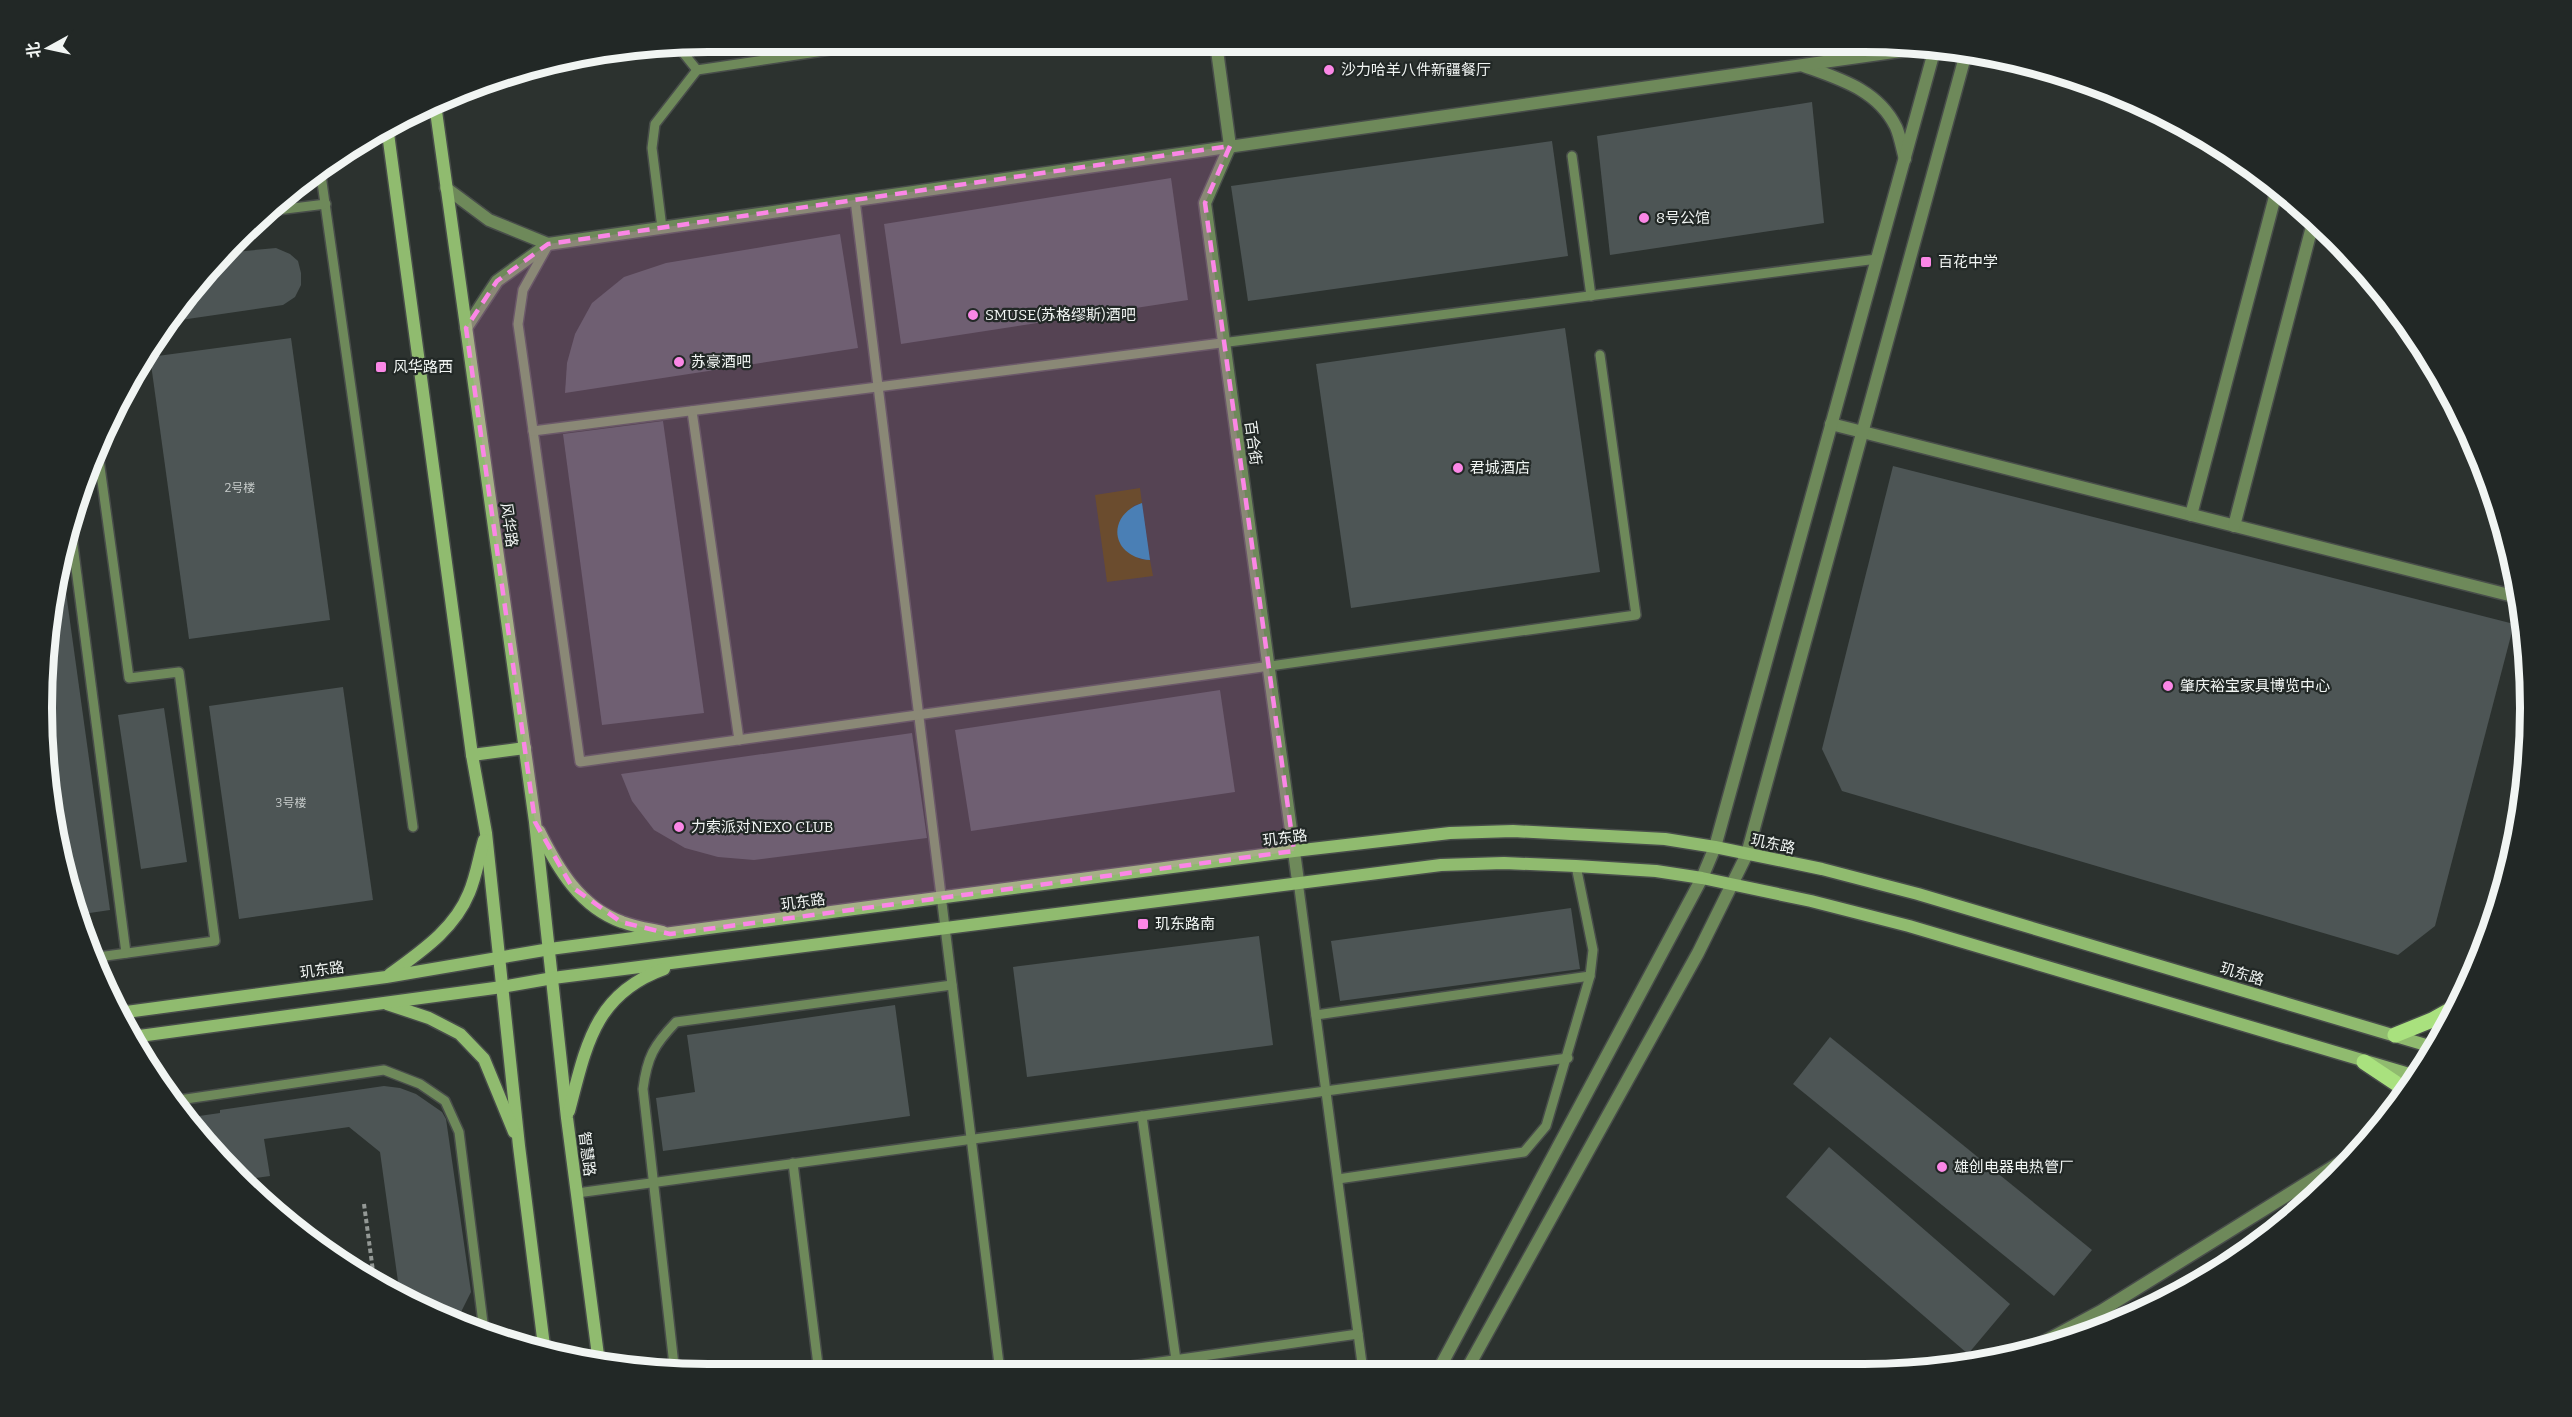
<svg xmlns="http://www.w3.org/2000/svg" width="2572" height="1417" font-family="Bitter,'Noto Sans SC',serif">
	<rect width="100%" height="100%" fill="#2c322f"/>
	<polygon fill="#483e00" points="1140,488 1142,503 1133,506 1139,559 1150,560 1153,576 1107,582 1095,495"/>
	<path fill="#1f7ea9" d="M1142 503 1150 560C1110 557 1106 515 1142 503Z"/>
	<g fill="#4d5555">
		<polygon points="1812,102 1824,223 1610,255 1597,136"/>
		<polygon points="1552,141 1568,256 1248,301 1231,186"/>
		<polygon points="1171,178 1188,300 901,344 884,224"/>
		<polygon points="840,234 858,348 565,393 567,363 575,334 592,303 624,277 666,263"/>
		<polygon points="276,248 290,254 298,261 301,273 301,285 295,297 283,305 167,322 208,269 224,253"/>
		<polygon points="1565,328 1600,572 1351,608 1316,364"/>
		<polygon points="291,338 330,620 189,639 150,357"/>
		<polygon points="663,421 704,713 602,725 563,434"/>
		<polygon points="1893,466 2514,624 2435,926 2398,955 1842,791 1822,749"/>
		<polygon points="59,571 63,571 110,910 76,915 65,881 43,752 43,665"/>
		<polygon points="343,687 373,900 239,919 209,706"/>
		<polygon points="1220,690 1235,792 971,831 955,730"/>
		<polygon points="164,708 187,862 141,869 118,715"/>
		<polygon points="912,733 927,838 754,860 718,857 685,848 654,830 632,801 621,774"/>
		<polygon points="1571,908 1580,969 1340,1001 1331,941"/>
		<polygon points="1259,936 1273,1045 1027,1077 1013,967"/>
		<polygon points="895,1005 910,1116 663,1151 656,1098 695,1092 687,1035"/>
		<polygon points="1830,1037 2092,1250 2054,1296 1793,1084"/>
		<polygon points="384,1086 400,1088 416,1094 442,1112 446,1119 471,1292 457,1320 400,1296 380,1152 349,1127 264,1139 270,1176 241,1180 208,1148 194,1131 192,1117 220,1113 220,1110"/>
		<polygon points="1829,1147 2010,1304 1968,1354 1786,1197"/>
	</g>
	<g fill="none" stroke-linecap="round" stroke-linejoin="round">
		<defs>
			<g id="service">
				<polyline points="1590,43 1591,48"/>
				<polyline points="677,45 697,70 884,42"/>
				<polyline points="1572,156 1591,296"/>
				<polyline points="320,168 413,827"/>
				<polyline points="855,200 1000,1372"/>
				<polyline points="269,211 326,204"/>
				<polyline points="662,228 652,148 655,124 697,70"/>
				<polyline points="547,247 523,290 518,324 580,762 1636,615 1600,355"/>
				<polyline points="692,411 739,740"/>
				<polyline points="533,431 1877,259"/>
				<polyline points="70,522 126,953"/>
				<polyline points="1298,881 1363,1371"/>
				<polyline points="91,958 215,941 179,672 129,678 97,445"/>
				<polyline points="1316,1015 1590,976"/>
				<polyline points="172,1101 384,1070 420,1084 445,1101 459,1132 484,1331"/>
				<polyline points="1142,1116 1176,1360"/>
				<polyline points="793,1163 819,1373"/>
				<polyline points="1338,1179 1524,1152 1546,1126 1590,976 1593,950 1576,866"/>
				<polyline points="577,1193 1568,1058"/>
				<polyline points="1089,1372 1358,1334"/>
				<path d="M675 1374 643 1089C647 1057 654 1045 676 1022L952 985"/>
			</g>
			<g id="minor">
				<polyline points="1216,43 1230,146 1205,203 1298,881"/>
				<path d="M1804 66C1840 79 1878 90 1896 127 1900 136 1902 148 1905 159"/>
				<polyline points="446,188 489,220 548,244"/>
				<polyline points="466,328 497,281 548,244 1929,47"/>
				<polyline points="1831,424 2517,597"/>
				<polyline points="2191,515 2277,189"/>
				<polyline points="2234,526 2314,219"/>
				<polyline points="2015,1354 2032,1348 2101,1311 2366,1146"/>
			</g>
			<g id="tertiary">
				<polyline points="1438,1371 1702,878 1715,847 1935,48"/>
				<polyline points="1466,1371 1698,953 1747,854 1966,53"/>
			</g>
			<g id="secondary">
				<polyline points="435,104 535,822 567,1118 599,1363"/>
				<polyline points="387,126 472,755 486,833 519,1146 545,1354"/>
				<polyline points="472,755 525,748"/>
				<path d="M539 831C558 869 580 907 622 922 635 927 649 929 663 932"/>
				<path d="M389 975C420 952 454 930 469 893 476 877 479 857 484 840"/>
				<polyline points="387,1004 429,1018 460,1034 484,1059 514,1132"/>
				<polyline points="119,1013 386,977 550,949 1294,851 1450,833 1513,831 1665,839 1715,847 1822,869 1918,894 2436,1048"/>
				<polyline points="132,1037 502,987 553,978 1441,865 1504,863 1576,866 1656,871 1702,878 1811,901 1909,926 2416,1076"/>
				<path d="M569 1111C586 1047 594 994 664 969"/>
			</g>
			<g id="primary">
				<polyline points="2395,1035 2432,1020 2457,1006"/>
				<polyline points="2364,1062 2406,1090"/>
			</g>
		</defs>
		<use href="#service" stroke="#484d4a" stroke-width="12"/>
		<use href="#minor" stroke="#484d4a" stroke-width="15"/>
		<use href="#tertiary" stroke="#484d4a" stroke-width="15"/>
		<use href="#secondary" stroke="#484d4a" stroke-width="15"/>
		<use href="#primary" stroke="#484d4a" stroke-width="18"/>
		<polyline stroke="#949996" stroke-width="4" stroke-dasharray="4.5 3" stroke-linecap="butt" points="364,1204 375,1286"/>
		<use href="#service" stroke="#6e895a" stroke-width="9"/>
		<use href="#minor" stroke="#6e895a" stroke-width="12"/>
		<use href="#tertiary" stroke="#6e895a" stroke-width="12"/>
		<use href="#secondary" stroke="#90bb6f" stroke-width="12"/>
		<use href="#primary" stroke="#a9e17e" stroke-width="15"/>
	</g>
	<path fill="#fb87e6" fill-opacity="0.2" stroke="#fb87e6" stroke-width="4.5" stroke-dasharray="12 8" stroke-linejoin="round" d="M1230 146 1205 203 1294 851 670 934 621 922 572 887 535 822 466 328 497 281 548 244Z"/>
	<g fill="#fb87e6" stroke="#222826" stroke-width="2">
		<circle cx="1329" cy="70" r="6"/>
		<circle cx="1644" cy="218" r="6"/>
		<rect x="1920" y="256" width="12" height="12" rx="3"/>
		<circle cx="973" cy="315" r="6"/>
		<circle cx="679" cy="362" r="6"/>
		<rect x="375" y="361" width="12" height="12" rx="3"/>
		<circle cx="1458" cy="468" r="6"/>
		<circle cx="2168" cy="686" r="6"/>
		<circle cx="679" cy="827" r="6"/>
		<rect x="1137" y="918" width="12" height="12" rx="3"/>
		<circle cx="1942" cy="1167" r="6"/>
	</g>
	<g text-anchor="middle" stroke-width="4.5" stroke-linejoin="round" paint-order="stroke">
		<g font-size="12" fill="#c8cdcc">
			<text x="240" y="492">2号楼</text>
			<text x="291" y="807">3号楼</text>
		</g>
		<g font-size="15" fill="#f1f5f3" stroke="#222826" text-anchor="start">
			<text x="1341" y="75">沙力哈羊八件新疆餐厅</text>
			<text x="1656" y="223">8号公馆</text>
			<text x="1938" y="267">百花中学</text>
			<text x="985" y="320">SMUSE(苏格缪斯)酒吧</text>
			<text x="691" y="367">苏豪酒吧</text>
			<text x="393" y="372">风华路西</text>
			<text x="1470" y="473">君城酒店</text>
			<text x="2180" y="691">肇庆裕宝家具博览中心</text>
			<text x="691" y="832">力索派对NEXO CLUB</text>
			<text x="1155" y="929">玑东路南</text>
			<text x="1954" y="1172">雄创电器电热管厂</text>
		</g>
		<g font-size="15" fill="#f1f5f3" stroke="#222826">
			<text transform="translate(1253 443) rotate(82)" y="5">百合街</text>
			<text transform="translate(509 525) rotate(82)" y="5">风华路</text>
			<text transform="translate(1285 838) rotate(-7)" y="5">玑东路</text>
			<text transform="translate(1773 844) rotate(12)" y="5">玑东路</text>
			<text transform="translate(803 902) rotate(-8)" y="5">玑东路</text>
			<text transform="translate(322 970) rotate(-8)" y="5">玑东路</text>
			<text transform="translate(2242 974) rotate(17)" y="5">玑东路</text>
			<text transform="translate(587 1154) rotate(83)" y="5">智慧路</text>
		</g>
	</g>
	<path d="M0 0H2572V1417H0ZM708 52H1864A656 656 0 0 1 2520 708V708A656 656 0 0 1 1864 1364H708A656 656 0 0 1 52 708V708A656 656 0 0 1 708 52Z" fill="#222826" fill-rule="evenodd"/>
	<path fill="none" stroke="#f1f5f3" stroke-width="8" d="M708 52H1864A656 656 0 0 1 2520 708V708A656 656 0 0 1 1864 1364H708A656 656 0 0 1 52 708V708A656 656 0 0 1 708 52Z"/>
	<g transform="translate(48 48) rotate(262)" stroke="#222826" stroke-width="4.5" paint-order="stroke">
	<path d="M0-4.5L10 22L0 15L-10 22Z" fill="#f1f5f3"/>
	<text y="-9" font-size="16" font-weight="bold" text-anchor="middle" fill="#f1f5f3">北</text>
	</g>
</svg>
